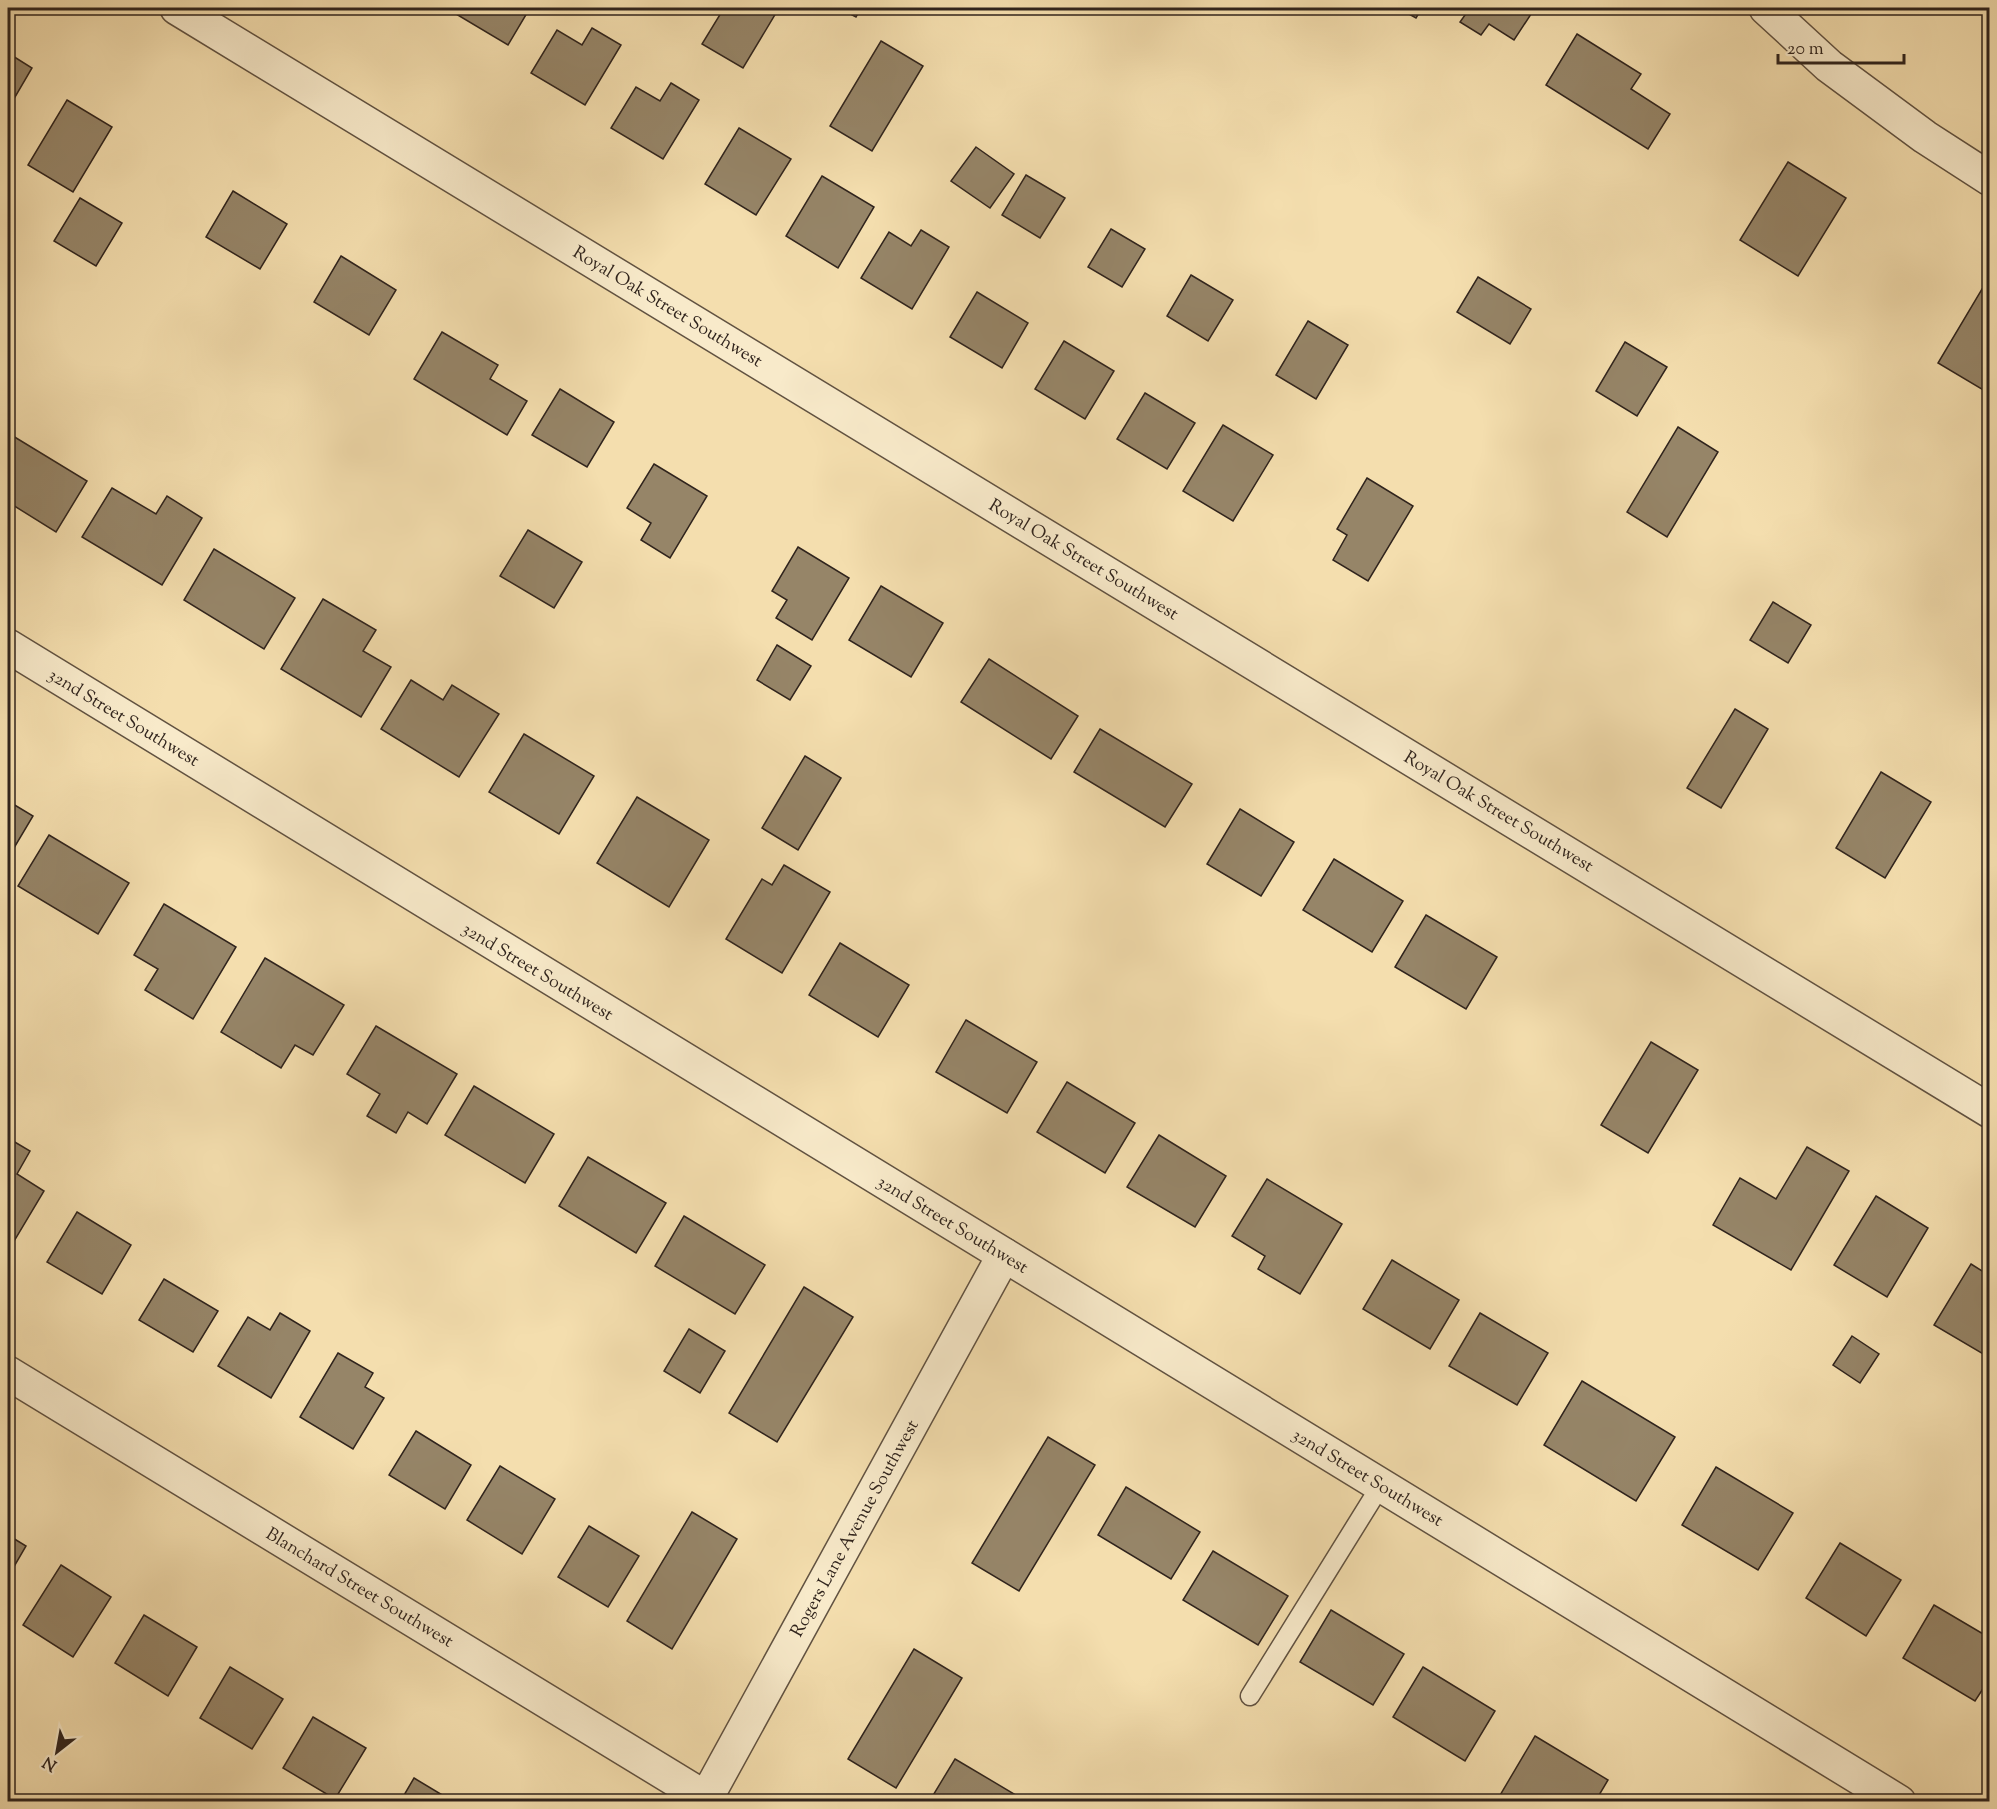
<svg xmlns="http://www.w3.org/2000/svg" width="1997" height="1809" font-family="'Sorts Mill Goudy',serif">
	<rect width="100%" height="100%" fill="#f4deae"/>
	<filter id="stains"><feTurbulence type="fractalNoise" baseFrequency=".00333" numOctaves="4"/><feColorMatrix values="0 0 0 0 .2 0 0 0 0 .09 0 0 0 0 .02 0 0 0 .5 -.17"/></filter>
	<radialGradient id="worn" r=".72"><stop offset=".6" stop-color="#630" stop-opacity="0"/><stop offset="1" stop-color="#630" stop-opacity=".3"/></radialGradient>
	<g fill="#968568" stroke="#30241d" stroke-width="1.5">
		<polygon points="460,8 530,8 508,45 456,14"/>
		<polygon points="724,8 779,8 743,68 702,44"/>
		<polygon points="839,8 861,8 856,17"/>
		<polygon points="1398,8 1422,8 1416,18"/>
		<polygon points="1470,8 1535,8 1514,40 1489,24 1481,35 1460,22"/>
		<polygon points="592,28 621,45 585,105 531,73 557,30 582,45"/>
		<polygon points="1577,34 1641,74 1631,89 1670,114 1648,149 1546,85"/>
		<polygon points="881,41 923,66 872,151 830,126"/>
		<polygon points="8,53 32,68 8,109"/>
		<polygon points="671,83 699,100 663,159 611,128 636,87 660,101"/>
		<polygon points="67,100 112,127 73,192 28,165"/>
		<polygon points="739,128 791,159 756,215 705,184"/>
		<polygon points="976,147 1014,174 990,208 951,181"/>
		<polygon points="1788,162 1846,198 1798,276 1740,240"/>
		<polygon points="1026,175 1065,198 1040,238 1002,215"/>
		<polygon points="822,176 874,207 838,268 786,236"/>
		<polygon points="233,191 287,224 260,269 206,237"/>
		<polygon points="80,198 122,223 96,266 54,241"/>
		<polygon points="1111,229 1145,249 1122,287 1088,267"/>
		<polygon points="921,230 949,247 912,309 861,278 889,232 911,246"/>
		<polygon points="341,256 396,290 369,335 314,302"/>
		<polygon points="1191,275 1233,300 1208,341 1167,316"/>
		<polygon points="1478,277 1531,309 1510,344 1457,312"/>
		<polygon points="1982,289 1990,294 1990,394 1938,363"/>
		<polygon points="977,292 1028,323 1002,368 950,337"/>
		<polygon points="1308,321 1348,345 1316,399 1276,375"/>
		<polygon points="442,332 498,365 490,379 527,401 507,435 414,379"/>
		<polygon points="1064,341 1114,371 1085,419 1035,389"/>
		<polygon points="1625,342 1667,367 1637,416 1596,391"/>
		<polygon points="560,389 614,422 587,467 532,435"/>
		<polygon points="1145,393 1195,423 1167,469 1117,439"/>
		<polygon points="1223,425 1273,455 1233,521 1183,491"/>
		<polygon points="1678,427 1718,452 1667,537 1627,512"/>
		<polygon points="8,433 87,481 56,532 8,502"/>
		<polygon points="654,464 707,496 670,558 641,540 651,523 627,508"/>
		<polygon points="1367,478 1413,506 1368,581 1333,560 1347,535 1337,529"/>
		<polygon points="112,488 156,514 167,496 202,518 162,585 82,537"/>
		<polygon points="528,530 582,562 554,608 500,576"/>
		<polygon points="798,547 849,578 812,640 776,618 787,600 772,591"/>
		<polygon points="214,549 295,598 264,649 184,600"/>
		<polygon points="881,586 943,623 911,677 849,640"/>
		<polygon points="323,599 376,630 363,651 391,667 361,717 281,669"/>
		<polygon points="1773,602 1811,625 1788,663 1750,640"/>
		<polygon points="777,645 811,666 790,700 757,680"/>
		<polygon points="989,659 1078,716 1051,759 961,702"/>
		<polygon points="411,680 443,700 452,685 499,714 459,777 381,729"/>
		<polygon points="1735,709 1768,729 1721,808 1687,788"/>
		<polygon points="1100,729 1192,784 1165,827 1074,772"/>
		<polygon points="524,734 594,776 559,834 489,792"/>
		<polygon points="805,756 841,778 798,850 762,828"/>
		<polygon points="1881,772 1931,802 1885,878 1836,848"/>
		<polygon points="637,797 709,840 669,907 597,863"/>
		<polygon points="8,801 33,816 8,858"/>
		<polygon points="1240,809 1294,842 1261,896 1207,864"/>
		<polygon points="49,835 129,883 98,934 18,886"/>
		<polygon points="1334,859 1403,901 1372,952 1303,910"/>
		<polygon points="784,865 830,892 782,973 726,939 762,879 772,885"/>
		<polygon points="164,904 236,947 193,1019 145,990 158,969 134,955"/>
		<polygon points="1426,915 1497,957 1466,1009 1395,967"/>
		<polygon points="840,943 909,985 878,1037 809,995"/>
		<polygon points="265,958 344,1005 313,1055 295,1045 281,1068 221,1032"/>
		<polygon points="966,1020 1037,1062 1007,1113 936,1072"/>
		<polygon points="376,1026 457,1074 427,1124 408,1112 396,1133 367,1116 380,1094 347,1074"/>
		<polygon points="1651,1042 1698,1070 1648,1153 1601,1125"/>
		<polygon points="1067,1082 1135,1123 1105,1173 1037,1132"/>
		<polygon points="474,1086 554,1134 525,1183 445,1135"/>
		<polygon points="1159,1135 1226,1176 1195,1227 1127,1187"/>
		<polygon points="8,1138 30,1151 17,1174 44,1191 13,1243 8,1239"/>
		<polygon points="1807,1147 1849,1171 1791,1270 1713,1225 1740,1178 1776,1199"/>
		<polygon points="588,1157 666,1203 636,1253 559,1206"/>
		<polygon points="1267,1179 1342,1224 1300,1294 1258,1269 1265,1256 1232,1236"/>
		<polygon points="1876,1196 1928,1228 1887,1297 1834,1265"/>
		<polygon points="77,1212 131,1245 102,1294 47,1262"/>
		<polygon points="684,1216 765,1265 735,1314 655,1266"/>
		<polygon points="1392,1260 1459,1300 1430,1349 1363,1309"/>
		<polygon points="1971,1264 1990,1276 1990,1358 1934,1325"/>
		<polygon points="164,1279 218,1311 193,1352 139,1320"/>
		<polygon points="804,1287 853,1317 777,1442 729,1413"/>
		<polygon points="280,1313 310,1331 271,1398 218,1366 248,1317 270,1330"/>
		<polygon points="1480,1313 1548,1353 1517,1405 1449,1366"/>
		<polygon points="689,1329 725,1351 700,1393 664,1371"/>
		<polygon points="1852,1336 1879,1354 1860,1383 1833,1365"/>
		<polygon points="338,1353 373,1373 365,1387 384,1398 353,1449 300,1417"/>
		<polygon points="1582,1381 1675,1437 1636,1501 1544,1445"/>
		<polygon points="416,1431 471,1465 445,1509 389,1475"/>
		<polygon points="1048,1437 1095,1465 1019,1591 972,1563"/>
		<polygon points="500,1466 555,1499 522,1554 467,1520"/>
		<polygon points="1716,1467 1793,1513 1758,1570 1682,1525"/>
		<polygon points="1126,1487 1200,1532 1171,1579 1098,1535"/>
		<polygon points="692,1512 737,1539 672,1649 627,1621"/>
		<polygon points="589,1526 639,1556 608,1607 558,1577"/>
		<polygon points="8,1535 26,1546 8,1577"/>
		<polygon points="1840,1543 1901,1580 1866,1636 1806,1598"/>
		<polygon points="1213,1551 1288,1596 1258,1645 1183,1600"/>
		<polygon points="61,1565 111,1597 73,1657 23,1625"/>
		<polygon points="1934,1605 1990,1638 1990,1678 1975,1701 1903,1658"/>
		<polygon points="1331,1610 1404,1654 1373,1705 1300,1662"/>
		<polygon points="144,1615 197,1647 168,1696 115,1663"/>
		<polygon points="914,1649 962,1678 896,1788 848,1759"/>
		<polygon points="230,1667 283,1699 252,1749 200,1718"/>
		<polygon points="1423,1667 1495,1711 1465,1761 1393,1717"/>
		<polygon points="313,1717 366,1748 335,1799 283,1768"/>
		<polygon points="1535,1736 1608,1780 1595,1802 1496,1802"/>
		<polygon points="955,1759 1026,1801 1025,1802 929,1802"/>
		<polygon points="414,1778 454,1802 400,1802"/>
	</g>
	<g fill="none" stroke-linecap="round" stroke-linejoin="round">
		<defs>
			<polyline id="service" points="1250,1696 1381,1485"/>
			<g id="minor">
				<polyline points="177,8 1990,1111"/>
				<polyline points="1766,8 1829,66 1925,137 1990,179"/>
				<polyline points="8,646 1899,1802"/>
				<polyline points="8,1373 712,1802"/>
				<polyline points="704,1802 1004,1255"/>
			</g>
		</defs>
		<use href="#service" stroke="#615241" stroke-width="21"/>
		<use href="#minor" stroke="#615241" stroke-width="36"/>
		<use href="#service" stroke="#f8eaca" stroke-width="18"/>
		<use href="#minor" stroke="#f8eaca" stroke-width="33"/>
	</g>
	<g text-anchor="middle" stroke-width="6" stroke-linejoin="round" paint-order="stroke">
		<g font-size="18" fill="#30241d" stroke="#f8eaca">
			<text transform="translate(668 306) rotate(31)" y="6">Royal Oak Street Southwest</text>
			<text transform="translate(1084 559) rotate(31)" y="6">Royal Oak Street Southwest</text>
			<text transform="translate(124 717) rotate(31)" y="6">32nd Street Southwest</text>
			<text transform="translate(1499 811) rotate(31)" y="6">Royal Oak Street Southwest</text>
			<text transform="translate(538 971) rotate(31)" y="6">32nd Street Southwest</text>
			<text transform="translate(953 1224) rotate(31)" y="6">32nd Street Southwest</text>
			<text transform="translate(1368 1477) rotate(31)" y="6">32nd Street Southwest</text>
			<text transform="translate(854 1528) rotate(-61)" y="6">Rogers Lane Avenue Southwest</text>
			<text transform="translate(360 1587) rotate(31)" y="6">Blanchard Street Southwest</text>
		</g>
	</g>
	<rect width="1997" height="1809" fill="none" stroke="#f4deae" stroke-width="30"/>
	<rect x="9" y="9" width="1979" height="1791" fill="none" stroke="#30241d" stroke-width="3"/>
	<rect x="15" y="15" width="1967" height="1779" fill="none" stroke="#30241d" stroke-width="1.5"/>
	<g transform="translate(57 1752) rotate(211)" stroke="#f8eaca" stroke-width="4.5" paint-order="stroke">
	<path d="M0-4.5L10 22L0 15L-10 22Z" fill="#30241d"/>
	<text y="-9" font-size="16" font-weight="bold" text-anchor="middle" fill="#30241d">N</text>
	</g>
	<path d="M1778 54v9h126v-9" fill="none" stroke="#30241d" stroke-width="3"/>
	<text x="1787" y="54" font-size="18" fill="#30241d" stroke="#f8eaca" stroke-width="4.5" paint-order="stroke">20 m</text>
	<rect width="100%" height="100%" filter="url(#stains)"/>
	<rect width="100%" height="100%" fill="url(#worn)"/>
</svg>
